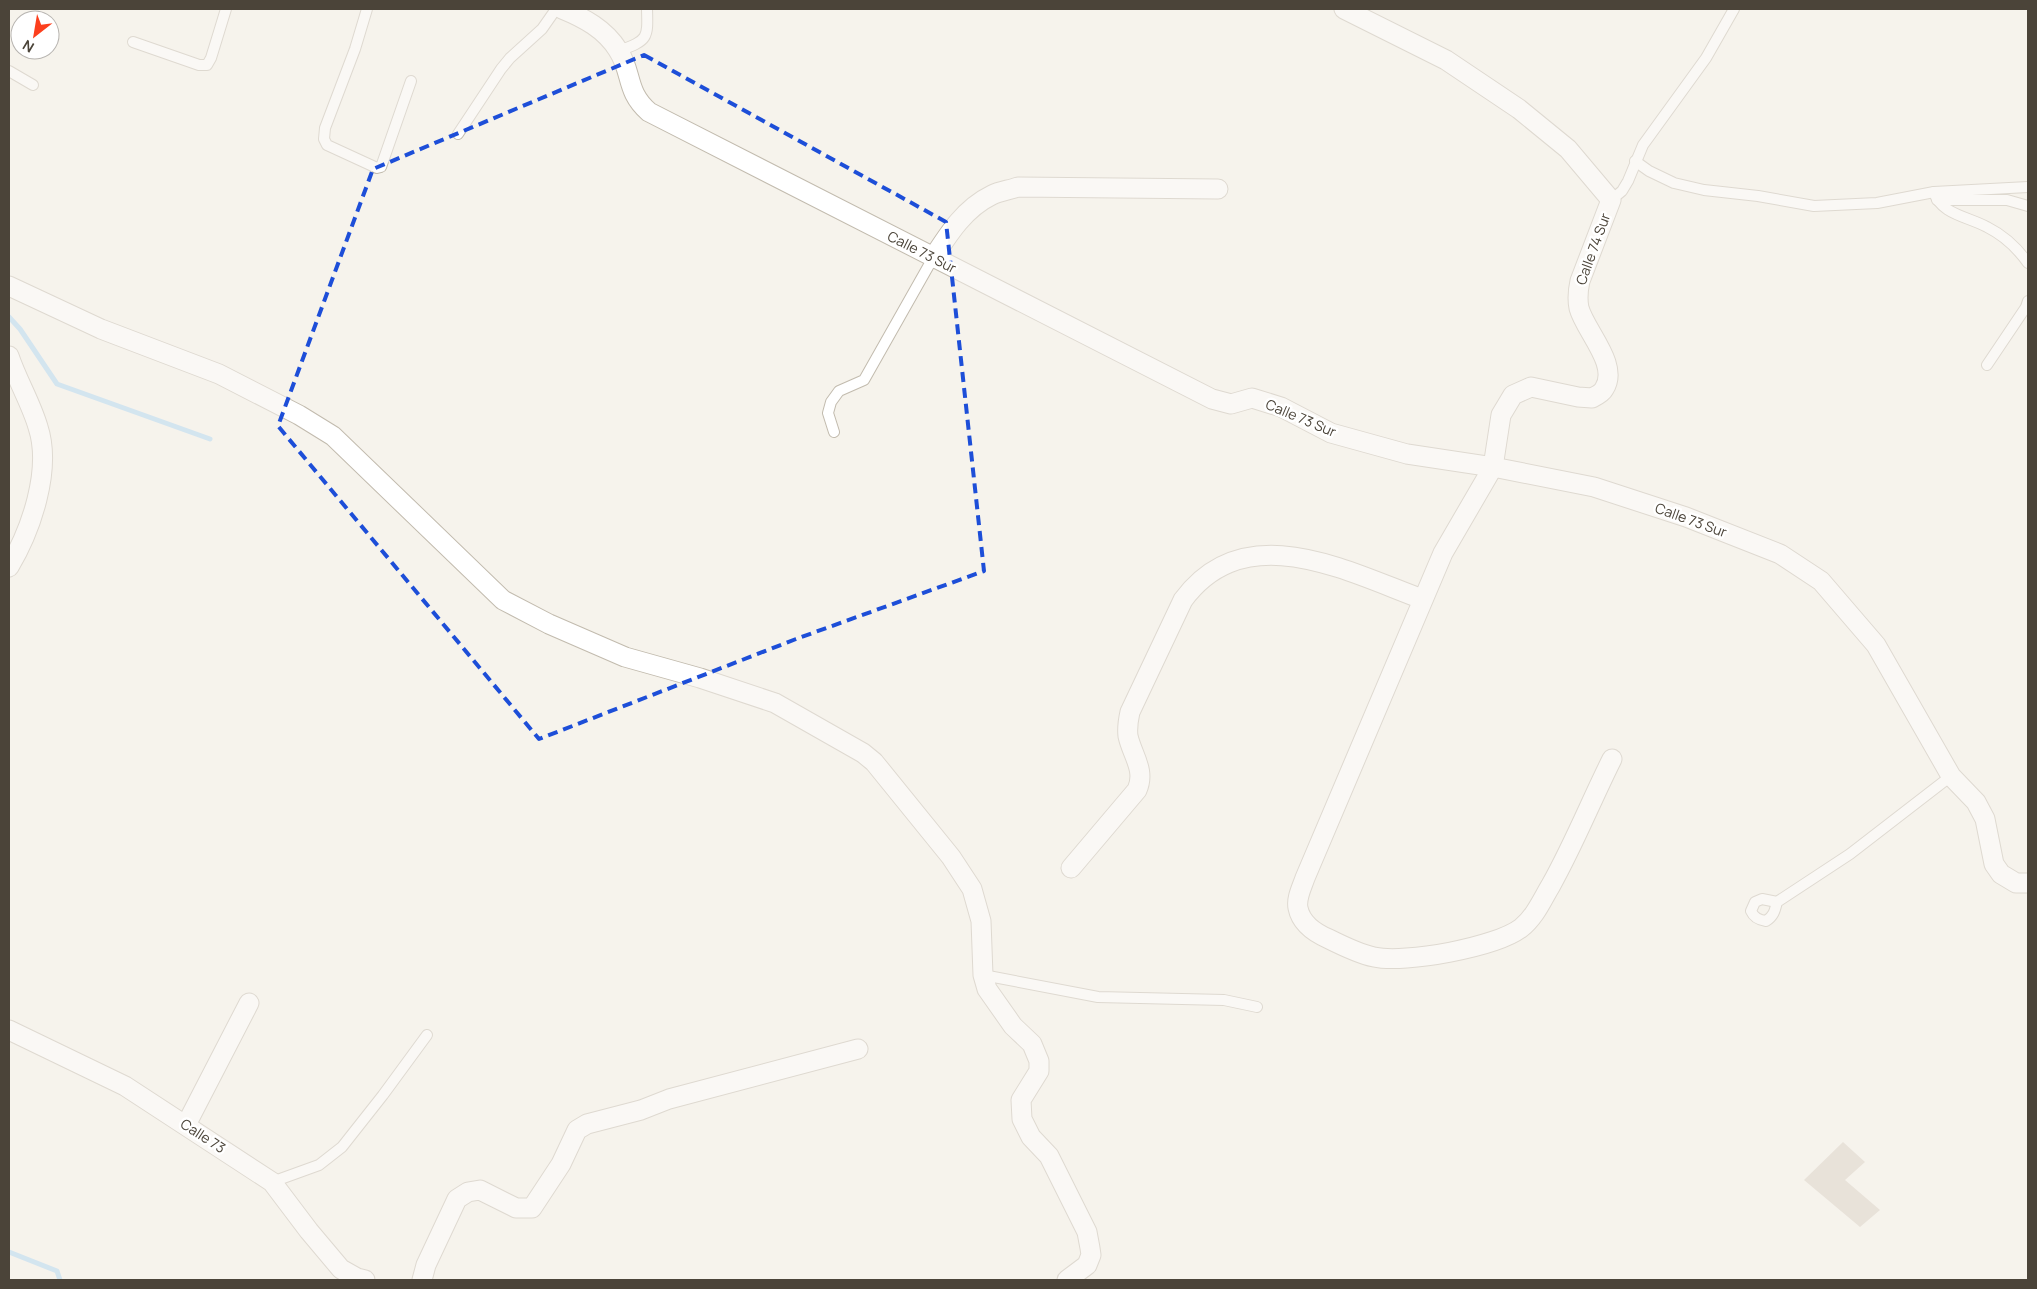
<svg xmlns="http://www.w3.org/2000/svg" width="2037" height="1289" font-family="Manrope,sans-serif">
	<rect width="100%" height="100%" fill="#f6f3ec"/>
	<g fill="none" stroke-linecap="round" stroke-linejoin="round">
		<g stroke="#a9d4f2" stroke-width="5">
			<polyline points="9,317 20,329 57,384 210,439"/>
			<polyline points="9,1252 57,1271 60,1280"/>
		</g>
	</g>
	<polygon fill="#d8cfc1" points="1843,1142 1865,1162 1845,1180 1880,1210 1860,1227 1804,1180"/>
	<g fill="none" stroke-linecap="round" stroke-linejoin="round">
		<defs>
			<g id="service">
				<polyline points="367,9 355,49 325,128 324,139 327,145 377,168 381,167 411,81"/>
				<polyline points="133,42 199,65 207,65 211,58 226,9"/>
				<path d="M619 51C648 40 648 39 647 9"/>
				<polyline points="9,71 33,85"/>
				<polyline points="458,134 501,69 510,58 542,29 556,9"/>
				<polyline points="1635,161 1649,171 1674,183 1704,190 1758,196 1814,206 1877,203 1934,192 2028,187"/>
				<path d="M1934 192C1940 214 1969 217 1987 227 2003 235 2018 249 2028 263"/>
				<polyline points="1611,200 1622,191 1628,181 1643,145 1706,58 1734,9"/>
				<polyline points="1937,200 2007,200 2028,206"/>
				<polyline points="1987,365 2026,307 2028,301"/>
				<polyline points="834,432 828,413 831,402 839,391 864,380 933,258"/>
				<path d="M1777 902C1775 910 1774 916 1766 921 1759 920 1754 918 1751 911L1755 902 1762 899 1777 902 1850 854 1951 776"/>
				<polyline points="983,975 1098,997 1224,1000 1257,1007"/>
				<polyline points="272,1182 319,1165 342,1147 383,1095 427,1035"/>
			</g>
			<g id="minor">
				<path d="M562 9C584 18 605 29 618 50 633 73 625 91 649 112L1212 399 1231 404 1252 398 1281 407 1331 433 1407 454 1493 467 1594 487 1686 517 1780 554 1821 581 1876 645 1951 776 1976 802 1985 819 1994 864 2001 874 2016 883H2028"/>
				<path d="M1344 9 1446 60 1519 109 1568 149 1611 200 1580 281C1578 290 1577 298 1579 308 1585 331 1620 365 1604 389 1602 393 1596 396 1592 398L1578 397 1531 387 1513 395 1501 415 1493 467 1443 553 1305 878C1302 887 1296 898 1298 908 1301 923 1315 933 1329 939 1343 946 1359 954 1374 957 1405 964 1496 947 1521 928 1535 917 1542 900 1551 885 1574 844 1591 801 1612 759"/>
				<path d="M933 258C949 233 965 208 992 195 1000 191 1010 190 1018 187L1218 189"/>
				<polyline points="9,286 101,329 219,374 299,415 333,436 503,600 549,624 625,657 700,678 775,703 863,753 874,762 951,857 972,889 981,921 983,975 987,989 1013,1026 1032,1044 1039,1061 1039,1071 1021,1100 1022,1119 1031,1137 1049,1156 1087,1232 1090,1248 1091,1255 1087,1265 1067,1280"/>
				<path d="M9 356C17 380 31 403 38 427 52 470 31 530 9 567"/>
				<path d="M1071 868 1137 790C1146 770 1132 755 1128 736 1127 728 1128 721 1130 712L1183 600C1245 516 1346 571 1422 599"/>
				<polyline points="9,1030 125,1086 272,1182 309,1231 341,1269 357,1278 365,1280"/>
				<polyline points="186,1125 249,1003"/>
				<polyline points="422,1280 426,1265 457,1199 468,1192 480,1190 516,1208 532,1208 561,1164 577,1130 587,1124 641,1110 669,1099 858,1049"/>
			</g>
		</defs>
		<use href="#service" stroke="#c2bbae" stroke-width="12"/>
		<use href="#minor" stroke="#c2bbae" stroke-width="21"/>
		<use href="#service" stroke="#fff" stroke-width="10"/>
		<use href="#minor" stroke="#fff" stroke-width="19"/>
	</g>
	<path d="M0 0H2037V1289H0ZM644 55 946 222 984 571 796 639 539 739 278 426 373 169Z" fill="#f6f3ec" fill-opacity=".55" fill-rule="evenodd"/>
	<path fill="none" stroke="#1d4ed8" stroke-width="4" stroke-dasharray="10 6" stroke-linejoin="round" d="M644 55 946 222 984 571 796 639 539 739 278 426 373 169Z"/>
	<g text-anchor="middle" stroke-width="5" stroke-linejoin="round" paint-order="stroke">
		<g font-size="14" fill="#4b4439" stroke="#fff">
			<text transform="translate(1593 249) rotate(-70)" y="5">Calle 74 Sur</text>
			<text transform="translate(922 252) rotate(27)" y="5">Calle 73 Sur</text>
			<text transform="translate(1301 418) rotate(23)" y="5">Calle 73 Sur</text>
			<text transform="translate(1691 520) rotate(20)" y="5">Calle 73 Sur</text>
			<text transform="translate(203 1136) rotate(33)" y="5">Calle 73</text>
		</g>
	</g>
	<rect width="2037" height="1289" fill="none" stroke="#4b4439" stroke-width="20"/>
	<g transform="translate(35 35) rotate(211)"><circle r="24" fill="#ffffff" stroke="#b7b4b0"/>
	<path d="M0-4L9 19L0 12L-9 19Z" fill="#fc3f1d"/>
	<text y="-8" font-size="14" font-weight="bold" text-anchor="middle" fill="#4b4439">N</text>
	</g>
</svg>
